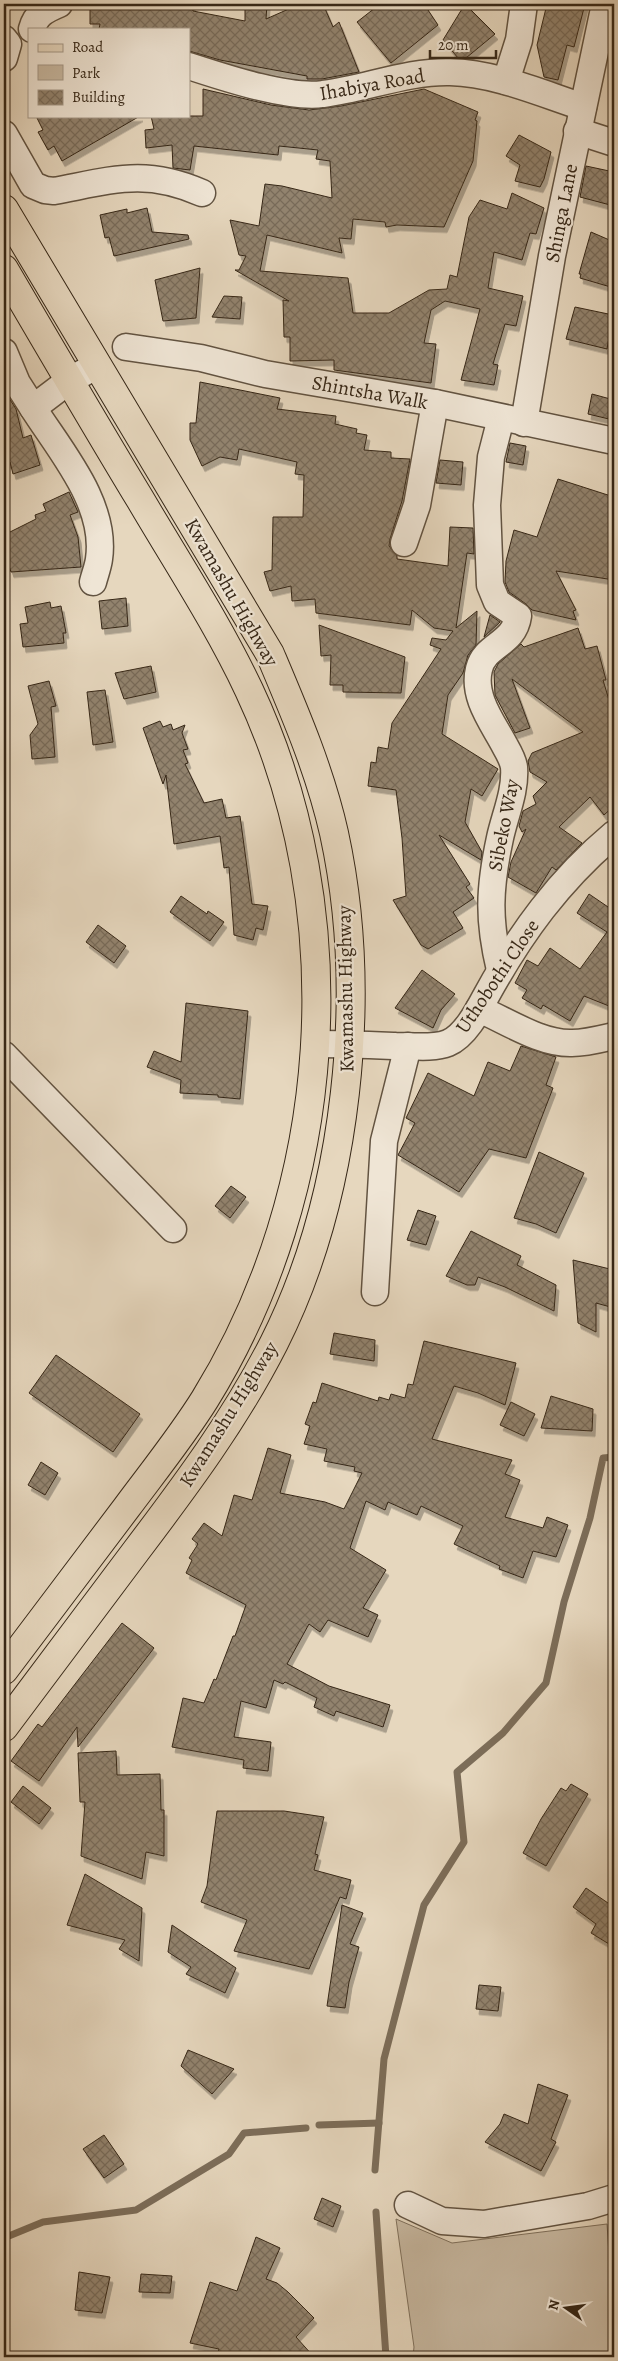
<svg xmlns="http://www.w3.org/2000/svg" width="618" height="2361" font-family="Alegreya,serif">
	<defs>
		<pattern id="building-cross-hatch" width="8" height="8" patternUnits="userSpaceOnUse" patternTransform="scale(1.25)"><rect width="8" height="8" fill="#92836e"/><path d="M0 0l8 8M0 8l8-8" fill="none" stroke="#786b59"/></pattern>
		<filter id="shadow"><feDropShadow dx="3" dy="5.5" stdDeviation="0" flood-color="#0004"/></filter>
	</defs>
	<rect width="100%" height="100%" fill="#e6d7be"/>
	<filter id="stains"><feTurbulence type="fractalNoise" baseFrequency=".004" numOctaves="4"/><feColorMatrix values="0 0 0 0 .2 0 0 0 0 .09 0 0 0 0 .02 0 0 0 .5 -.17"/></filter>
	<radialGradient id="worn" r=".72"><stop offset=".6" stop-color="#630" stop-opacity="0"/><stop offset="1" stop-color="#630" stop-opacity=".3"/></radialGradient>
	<polygon fill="#c8b9a2" stroke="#7f705c" points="396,2219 452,2243 607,2224 609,2254 614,2260 614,2357 413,2357 414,2347"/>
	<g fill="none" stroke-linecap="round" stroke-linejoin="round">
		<g stroke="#7c6d59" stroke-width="7">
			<polyline points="319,2125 379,2123"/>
			<polyline points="375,2170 384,2059 424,1905 464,1842 457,1772 503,1733 546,1683 564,1602 590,1518 603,1458 614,1457"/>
			<polyline points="376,2212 386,2357"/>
			<polyline points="4,2238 43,2222 136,2210 229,2154 244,2133 306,2128"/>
		</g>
	</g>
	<g fill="url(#building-cross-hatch)" stroke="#362717" filter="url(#shadow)">
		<polygon points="131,4 192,4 193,11 245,21 245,4 267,4 266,19 300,4 323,4 333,27 339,22 359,72 322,79 307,79 307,76 220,60 189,51 189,29 99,29 100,24 90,24 90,6 131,6"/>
		<polygon points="380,4 424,4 438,25 391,63 357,22"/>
		<polygon points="465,4 495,34 466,58 458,58 443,40"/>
		<polygon points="547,4 585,4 574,47 567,45 558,80 544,77 537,45"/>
		<polygon points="203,89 271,105 309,110 341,106 424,89 478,112 475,120 477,121 473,161 444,227 397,225 386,227 385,222 353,219 351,239 339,238 342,253 267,235 260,271 348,278 353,313 389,313 429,290 447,289 450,275 457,277 469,217 480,200 507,209 512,193 544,208 536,234 530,233 522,260 494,252 488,288 523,296 516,326 505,324 493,364 498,365 494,385 461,380 480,309 445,301 431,310 424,343 436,344 431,383 334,370 334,360 290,361 290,337 284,337 283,300 289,301 235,270 239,270 246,256 239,255 230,220 259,226 265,184 282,186 332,198 330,161 316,159 318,150 279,146 278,155 194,146 190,170 173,168 172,145 146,148 145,130 154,129 151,116 203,116"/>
		<polygon points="36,116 140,116 62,161 54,146 48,150 38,132 43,130"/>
		<polygon points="519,135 551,152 544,179 540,187 515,181 520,165 506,156"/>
		<polygon points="586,166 614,172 614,206 580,197"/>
		<polygon points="147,208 152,232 188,235 189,239 114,256 109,237 105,238 100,215 127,209 127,213"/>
		<polygon points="591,232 614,242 614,288 580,278 581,274 579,274"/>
		<polygon points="200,268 196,318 163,321 155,280"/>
		<polygon points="224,296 242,297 240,319 212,317"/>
		<polygon points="575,307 613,315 607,349 566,339"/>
		<polygon points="200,382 280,398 277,409 336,416 335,424 357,429 356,433 367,435 364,450 391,452 391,458 410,459 402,501 390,539 389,546 397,556 397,559 448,566 450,527 473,528 474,554 467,553 456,628 477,611 476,645 468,655 463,673 448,695 442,734 498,769 482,796 471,789 465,822 482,852 481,860 439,835 470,884 466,887 474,898 453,912 463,928 428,949 421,945 393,900 406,896 402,838 396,790 368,786 371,762 376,763 378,747 388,749 392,723 441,649 430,645 432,638 446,640 453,631 434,628 412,610 410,625 316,613 315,599 292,601 291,586 270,591 264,572 272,570 273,517 303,517 304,475 295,474 297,462 239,449 237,460 220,457 202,466 190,440 190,423 196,423"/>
		<polygon points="4,390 16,409 23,438 31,435 40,465 13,474 10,462 4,464"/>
		<polygon points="592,394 614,400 609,419 588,414"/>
		<polygon points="510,443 526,446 523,465 506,462"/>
		<polygon points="440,460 463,462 461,485 436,483"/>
		<polygon points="558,479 614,497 614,580 556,571 576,610 573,611 576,620 532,610 526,604 509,592 505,582 506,561 514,530 537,537"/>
		<polygon points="69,492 78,512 70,515 78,537 81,567 11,572 4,551 4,535 36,519 35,515 46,511 43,504"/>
		<polygon points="126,598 128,626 102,629 99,601"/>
		<polygon points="50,602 51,608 61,606 66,633 63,633 64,643 23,647 20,624 28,623 25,607"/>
		<polygon points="490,615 500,622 484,637"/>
		<polygon points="319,625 405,657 401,693 343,692 343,685 330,685 331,655 321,656"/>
		<polygon points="578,628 585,649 597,646 606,680 603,680 614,717 614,806 604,815 590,797 559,827 582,843 556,870 552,867 536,893 508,877 511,862 526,829 522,832 519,826 523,811 536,804 533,796 547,782 530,772 528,761 532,753 583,732 512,679 530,728 515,733 495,695 494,672 498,664 521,644 524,647"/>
		<polygon points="151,666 156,692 124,699 115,673"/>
		<polygon points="49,681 56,706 51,707 55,757 32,759 30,735 38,724 28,686"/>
		<polygon points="105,690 113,742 93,745 87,692"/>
		<polygon points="160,721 163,727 171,724 173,730 185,725 182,733 188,749 183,750 188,763 185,764 204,803 222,799 226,818 240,816 252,904 268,906 263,930 256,928 253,940 234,935 229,867 224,868 220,836 174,844 166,775 163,784 143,728"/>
		<polygon points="589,894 614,911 614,992 609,1006 584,996 570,1021 543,1005 541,1009 522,998 527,990 515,983 527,960 538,966 550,948 580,969 607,932 577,913"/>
		<polygon points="181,896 207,914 208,911 224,922 210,941 170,912"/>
		<polygon points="98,925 126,946 114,963 86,942"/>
		<polygon points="422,970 455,994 441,1010 433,1028 395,1008"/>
		<polygon points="186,1003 248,1011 240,1099 218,1097 218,1095 180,1093 181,1080 147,1067 154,1051 181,1062"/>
		<polygon points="521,1046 556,1057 546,1085 553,1088 526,1158 489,1149 459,1192 398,1155 415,1123 406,1118 428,1073 474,1096 488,1062 510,1071"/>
		<polygon points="539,1152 584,1173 556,1233 536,1224 514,1218"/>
		<polygon points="231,1186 246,1197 230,1218 215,1206"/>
		<polygon points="418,1210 436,1216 426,1245 407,1240"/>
		<polygon points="471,1231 521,1256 517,1265 556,1285 554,1311 505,1287 478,1277 475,1285 467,1285 446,1276"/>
		<polygon points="573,1260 614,1270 614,1308 596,1303 596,1332 578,1323"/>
		<polygon points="334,1333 375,1340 374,1361 330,1354"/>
		<polygon points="424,1341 516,1363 505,1405 478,1393 454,1386 432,1439 512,1460 505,1474 520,1480 505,1517 543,1528 547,1517 568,1525 556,1557 533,1551 523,1578 499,1569 500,1566 454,1544 463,1526 421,1506 417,1515 388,1502 385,1510 366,1501 350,1548 386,1570 363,1608 378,1615 368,1637 328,1620 320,1632 309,1624 287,1664 329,1686 390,1705 383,1727 336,1711 334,1716 314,1707 317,1698 285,1682 283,1684 274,1680 266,1708 241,1701 234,1737 271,1742 268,1771 243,1768 244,1760 172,1747 183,1698 204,1703 214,1679 216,1680 233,1636 235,1636 246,1605 186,1573 192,1560 189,1558 198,1544 192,1539 204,1523 222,1536 234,1495 252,1500 268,1448 291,1455 280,1493 325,1502 344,1509 362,1473 354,1471 355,1467 324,1461 327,1449 304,1444 310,1426 305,1424 313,1402 316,1403 322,1383 378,1401 379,1397 389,1400 391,1394 405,1398 408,1384 413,1385"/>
		<polygon points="56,1355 140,1414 113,1452 29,1393"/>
		<polygon points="551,1396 593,1409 592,1431 541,1428"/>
		<polygon points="511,1402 535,1414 524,1436 500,1425"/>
		<polygon points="41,1462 58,1473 45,1495 28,1485"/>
		<polygon points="122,1623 154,1648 78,1747 77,1727 39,1781 11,1761 38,1724 42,1727"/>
		<polygon points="116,1751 117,1775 160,1774 161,1810 164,1810 164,1856 146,1852 142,1879 81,1856 85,1802 80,1802 78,1753"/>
		<polygon points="571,1784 588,1794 546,1866 523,1853 541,1819 561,1788 566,1791"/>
		<polygon points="23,1786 51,1808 39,1824 11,1802"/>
		<polygon points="217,1811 284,1811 324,1817 315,1854 318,1855 314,1870 351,1880 346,1899 340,1897 309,1969 234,1951 247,1920 201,1902 207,1886"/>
		<polygon points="85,1874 142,1908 139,1961 119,1949 125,1940 67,1925"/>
		<polygon points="586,1888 608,1903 614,1892 614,1936 609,1944 591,1933 596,1924 573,1907"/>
		<polygon points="342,1905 363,1913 350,1944 359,1947 349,1982 345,2008 327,2006"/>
		<polygon points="172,1925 236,1968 225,1993 186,1974 191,1967 168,1952"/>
		<polygon points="479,1985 501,1987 498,2011 476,2009"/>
		<polygon points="188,2050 234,2069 212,2094 181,2066"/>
		<polygon points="538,2084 568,2095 551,2139 556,2142 541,2171 485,2142 500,2124 504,2114 528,2124"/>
		<polygon points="104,2135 124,2164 104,2178 83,2149"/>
		<polygon points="322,2198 341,2206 333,2227 314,2219"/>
		<polygon points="256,2237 280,2248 266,2279 277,2283 288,2292 314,2318 296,2337 314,2357 217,2357 219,2349 190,2343 210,2282 237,2291"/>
		<polygon points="79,2272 110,2277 102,2313 75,2310"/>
		<polygon points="141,2274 172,2276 170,2293 139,2292"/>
	</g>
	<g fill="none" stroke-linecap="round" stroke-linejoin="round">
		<defs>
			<g id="minor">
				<path d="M32 29C36 14 45 10 59 4"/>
				<polyline points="4,39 8,44 4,58"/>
				<path d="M189 66C223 77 288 99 323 94 365 89 407 71 450 72 495 73 540 93 583 107"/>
				<polyline points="506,81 519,40 524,4"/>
				<polyline points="577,131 614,143"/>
				<path d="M4 134 33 185 45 190 54 191C113 180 145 168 202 193"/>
				<polyline points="126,347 201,358 265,374 435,403 614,441"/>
				<polyline points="4,352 17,383 33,408 70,380 96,366"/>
				<path d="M33 408C61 452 107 504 99 559 98 567 95 574 93 582"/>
				<polyline points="524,423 552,256 605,4"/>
				<polyline points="404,543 417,505 435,403"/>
				<path d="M500 970C488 920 489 889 500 838 505 815 516 791 514 767 513 760 509 753 505 746 493 723 472 697 479 669 485 644 514 645 518 616L497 602 490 585 487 505 491 457 501 418"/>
				<path d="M479 1009C507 1021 541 1044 572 1043 586 1043 601 1039 614 1036"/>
				<path d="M316 1044C343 1044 369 1045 396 1046 412 1046 433 1049 448 1043 465 1036 478 1011 486 996 520 934 559 880 614 834"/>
				<polyline points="4,1055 173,1229"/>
				<polyline points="375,1292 384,1141 408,1046"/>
				<polyline points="408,2205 442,2221 484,2224 588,2206 614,2198"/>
			</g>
			<g id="major">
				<path d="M4 209 270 654C295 713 320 771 334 833 369 994 348 1196 274 1343 236 1418 186 1485 136 1551 92 1610 48 1668 4 1727"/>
				<path d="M4 269C49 346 94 423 140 499 177 562 218 624 249 690 354 913 334 1190 205 1399 182 1436 153 1472 127 1507 86 1561 45 1616 4 1670"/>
			</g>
		</defs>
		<use href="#minor" stroke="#625341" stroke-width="29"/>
		<use href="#major" stroke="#362717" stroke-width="30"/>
		<use href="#minor" stroke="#efe5d5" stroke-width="26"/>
		<use href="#major" stroke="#e6d7be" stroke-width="28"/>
	</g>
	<g text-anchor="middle" stroke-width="4.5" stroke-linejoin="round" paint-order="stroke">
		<g font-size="20" fill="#362717" stroke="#efe5d5">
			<text transform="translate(372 84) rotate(-10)" y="7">Ihabiya Road</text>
			<text transform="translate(561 213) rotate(-79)" y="7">Shinga Lane</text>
			<text transform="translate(370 392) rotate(10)" y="7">Shintsha Walk</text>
			<text transform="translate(232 592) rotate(60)" y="7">Kwamashu Highway</text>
			<text transform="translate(503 825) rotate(-79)" y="7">Sibeko Way</text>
			<text transform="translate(497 976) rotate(-56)" y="7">Uthobothi Close</text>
			<text transform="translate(345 989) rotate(-91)" y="7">Kwamashu Highway</text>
			<text transform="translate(228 1414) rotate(-58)" y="7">Kwamashu Highway</text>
		</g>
	</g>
	<rect width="618" height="2361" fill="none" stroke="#e6d7be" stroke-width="20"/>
	<rect x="5" y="5" width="608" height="2351" fill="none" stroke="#362717" stroke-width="2.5"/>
	<rect x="10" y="10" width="598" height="2341" fill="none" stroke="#362717"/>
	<rect x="28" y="28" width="162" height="90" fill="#efe5d5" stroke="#a59989"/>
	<rect x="38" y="44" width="25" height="8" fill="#e6d7be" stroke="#a59989"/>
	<text x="72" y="52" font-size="15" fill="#362717">Road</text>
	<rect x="38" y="65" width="25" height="15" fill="#c8b9a2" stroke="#a59989"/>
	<text x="72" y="78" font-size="15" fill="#362717">Park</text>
	<rect x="38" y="90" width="25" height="15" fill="url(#building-cross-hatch)" stroke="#a59989"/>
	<text x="72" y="102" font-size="15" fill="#362717">Building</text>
	<g transform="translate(566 2308) rotate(284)" stroke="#efe5d5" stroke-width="4" paint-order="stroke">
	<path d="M0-4L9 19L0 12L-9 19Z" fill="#362717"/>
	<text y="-8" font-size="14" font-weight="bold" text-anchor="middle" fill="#362717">N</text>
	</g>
	<path d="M430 50v8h66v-8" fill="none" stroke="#362717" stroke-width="2.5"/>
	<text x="438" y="50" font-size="15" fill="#362717" stroke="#efe5d5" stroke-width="4" paint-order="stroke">20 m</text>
	<rect width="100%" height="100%" filter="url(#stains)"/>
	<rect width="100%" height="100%" fill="url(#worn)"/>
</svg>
